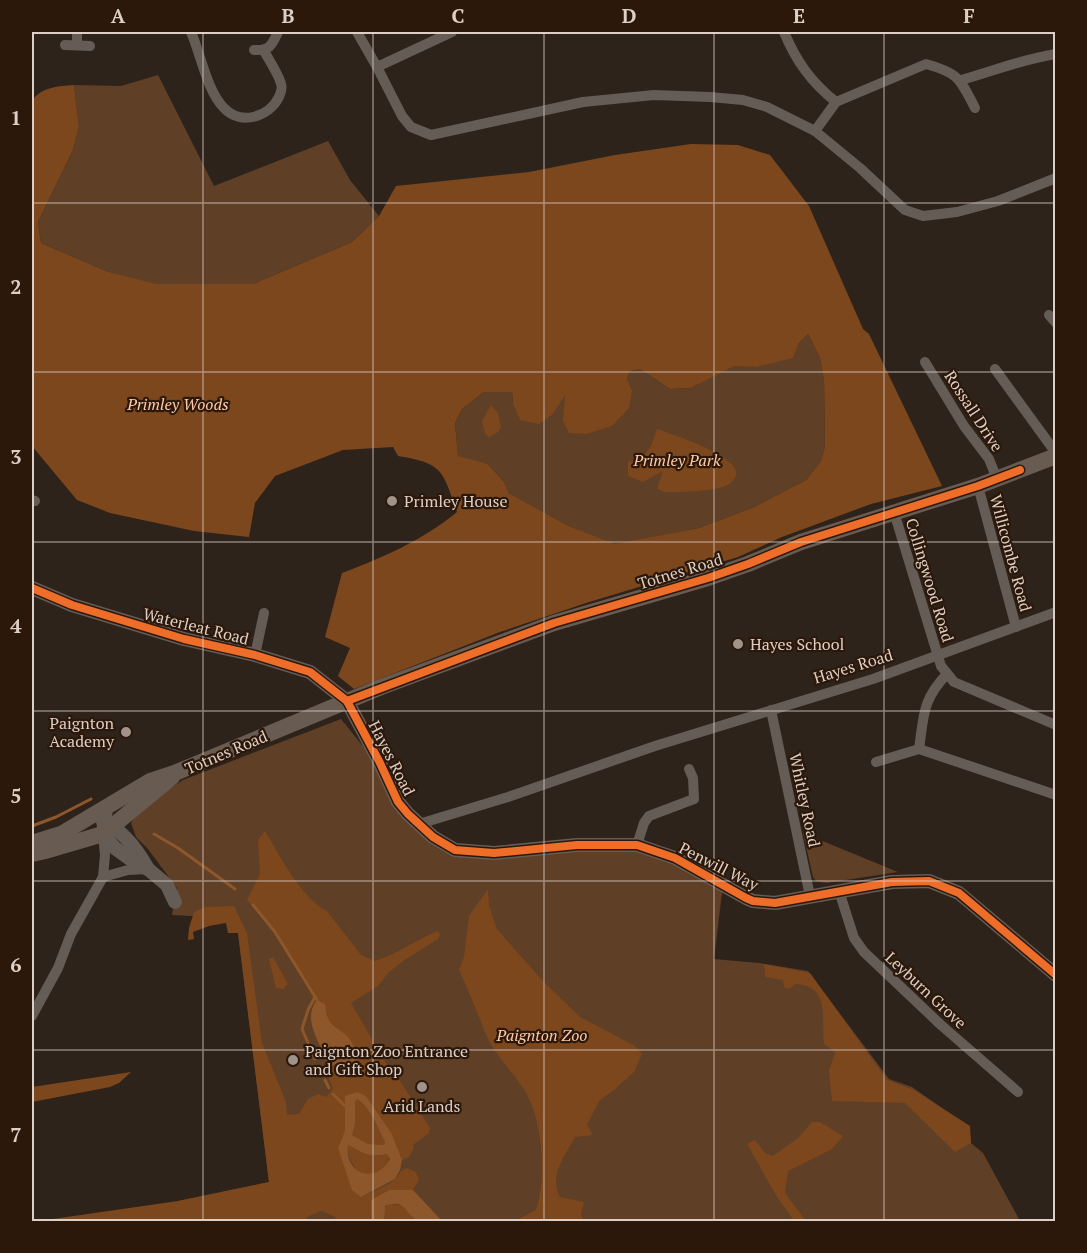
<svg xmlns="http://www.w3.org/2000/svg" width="1087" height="1253" font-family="'PT Serif',serif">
	<rect width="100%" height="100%" fill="#2e231b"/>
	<g fill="#5f3f26">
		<polygon points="158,75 214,186 328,141 350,180 379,216 352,242 253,284 156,285 106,271 41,243 38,222 73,150 79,127 74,85 121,86"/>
		<polygon points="808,334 820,358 824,380 825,446 821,461 806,480 754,507 699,528 615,545 569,526 509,493 504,482 488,464 458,457 455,423 462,409 484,392 512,392 513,403 566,394 627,379 630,371 640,369 670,389 691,388 734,365 756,367 798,344"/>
		<polygon points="341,719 362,745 380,763 398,802 455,850 637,845 723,885 714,959 759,963 808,971 889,1079 912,1087 969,1127 971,1143 983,1153 1020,1221 185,1221 178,1201 269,1182 238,932 230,918 172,915 177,888 148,849 136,837 131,823 138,809 183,780"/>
		<polygon points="803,833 898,872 826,883 816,881 813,877"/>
	</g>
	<g fill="#7c471c" fill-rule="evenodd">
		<path d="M74 85 79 127 73 150 38 222 41 243 106 271 156 284H253L352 242 379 216 396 186 529 172 615 155 691 144 738 145 770 155 809 206 863 329 869 334 942 486 871 504 782 537 738 557 586 603 500 632 354 689 338 676 350 648 325 637 342 573C382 558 423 540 457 512 443 471 443 463 398 456L393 447 343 450 275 476 255 503 249 537 194 531 110 513 77 500 32 446V101C41 87 59 86 74 85ZM808 334 820 358 824 380 825 446 821 461 806 480 754 507 699 528 615 544 569 526 509 493 504 482 488 464 458 456 455 423 462 409 484 392H512L513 403 520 420 539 424 553 414 565 395 563 421 569 433 586 434 612 426 629 408 632 391 627 379 630 371 640 369 670 389 691 388 734 366 756 367 793 358 798 344Z"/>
		<polygon points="491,405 498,413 501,427 498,432 489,437 485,433 482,421"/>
		<path d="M657 429C668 433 763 462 729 484 717 492 680 492 665 492L657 489 663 471 643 482 628 476V462L641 459 651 446Z"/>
		<path d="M265 831C278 853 303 900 327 911L361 955 375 961C397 954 416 940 438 931L440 934 438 939 406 959 389 972 378 986 351 1003 390 1070 392 1068 430 1128 429 1133 413 1145 414 1148 409 1157 402 1160 392 1134 366 1096H345V1132L338 1148 361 1197C371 1192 383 1188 393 1181 399 1176 399 1171 407 1168L416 1172 419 1180 413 1190H389L371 1200V1221H336L335 1217 322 1211 309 1216 303 1222H32L178 1201 269 1182 238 933H228L226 923 209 926 193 932 194 939 188 940 189 928 194 912 205 907 234 906 247 933 262 1043 286 1102 287 1115 299 1114 308 1099 318 1094 326 1097 333 1088 325 1070 338 1063 358 1067 337 1030 328 1019 325 1004 317 1000 311 994 299 970 275 932 247 900 260 874 258 840Z"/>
		<path d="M488 889 489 906 497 929 543 981 580 1017 635 1046 642 1054 634 1072 614 1090 599 1101 587 1125 593 1135 575 1137C565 1156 548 1176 560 1197L584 1202 581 1214 584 1221H508H515L536 1210C546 1180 543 1130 530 1101 520 1078 499 1061 488 1039 478 1016 470 993 459 970L464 957 469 916Z"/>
		<polygon points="273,957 288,984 283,989 276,988 269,959"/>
		<path d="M764 964 810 973 887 1080 914 1090 970 1126 971 1143 955 1152 905 1103 832 1101 829 1071 835 1052 824 1044C821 1020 831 986 796 984L788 989 784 987 783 980 765 977Z"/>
		<polygon points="131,1072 119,1083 110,1087 32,1102 32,1087"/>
		<path d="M357 1099C371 1108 378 1127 385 1142L384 1145 368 1144 352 1135 355 1124V1102Z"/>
		<polygon points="812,1122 820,1122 843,1136 832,1149 788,1171 785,1193 806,1221 794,1221 777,1197 747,1144 755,1140 765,1153 773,1156 798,1138"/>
		<path d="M348 1145C361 1153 371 1158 387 1154L389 1156C388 1175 362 1183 352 1163 349 1156 347 1152 348 1145Z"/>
		<polygon points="390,1204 403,1205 415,1219 420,1221 384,1221 383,1209"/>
	</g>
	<g fill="#8e572b" fill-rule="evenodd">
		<path d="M317 1000 325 1004C326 1008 326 1014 328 1018 331 1025 337 1028 342 1032 353 1038 358 1056 358 1067L338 1063 328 1068C324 1046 300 1021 317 1000Z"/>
		<path d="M357 1092 366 1096 392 1134 402 1160 400 1170 395 1179 361 1197 352 1190 338 1148 345 1131V1096ZM357 1099C371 1108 378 1128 385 1142L384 1145 368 1144 352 1135 355 1124V1102ZM348 1145C363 1153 369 1158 387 1154L390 1159C375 1186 344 1173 348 1145Z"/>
		<path d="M389 1190H413L442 1221C435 1222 424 1224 417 1220 404 1213 406 1198 385 1206L384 1221H371V1200Z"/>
	</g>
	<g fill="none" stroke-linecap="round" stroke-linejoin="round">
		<g stroke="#8e572b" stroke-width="3">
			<polyline points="32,826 56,817 91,799"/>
			<polyline points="154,834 178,848 235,889"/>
			<polyline points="253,905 275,932 317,1000"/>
			<polyline points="315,997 308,1010 302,1029 315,1059"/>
			<polyline points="325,1080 329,1088"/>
			<polyline points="333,1094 345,1106"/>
		</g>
		<g stroke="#655c56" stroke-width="10">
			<path d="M191 32C201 55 207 91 224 108 241 126 269 117 279 97 280 94 283 88 281 84 279 75 269 60 264 51"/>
			<polyline points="357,32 377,67 452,32"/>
			<path d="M784 32C796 61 811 82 836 102"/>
			<polyline points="65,45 90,46"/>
			<polyline points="77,45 77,32"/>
			<path d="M254 50C270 51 272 45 278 32"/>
			<polyline points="377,67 402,116 411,127 431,135 583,102 654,95 710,97 743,100 767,107 815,131 860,168 905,210 923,216 957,212 998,201 1056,178"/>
			<path d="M961 80C993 71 1023 59 1056 54"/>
			<path d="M815 131 836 102 926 64C959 73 960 79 975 108"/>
			<polyline points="1049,315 1056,323"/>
			<polyline points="925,362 964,426 989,459 997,479"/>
			<polyline points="995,369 1056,453"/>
			<polyline points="978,486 1016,627"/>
			<polyline points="32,500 35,501"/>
			<polyline points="894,512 941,666 954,682 1056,725"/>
			<polyline points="255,655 264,613"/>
			<polyline points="771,710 810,896"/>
			<path d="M919 749C924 715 922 700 947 674"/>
			<polyline points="876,762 919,749 1056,795"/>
			<polyline points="419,824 508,797 655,746 873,679 1056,612"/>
			<polyline points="637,845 644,823 649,816 694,799 693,778 689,769"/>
			<polyline points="103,877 128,870 148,869"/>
			<polyline points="839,891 854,938 864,952 941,1025 1018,1092"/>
			<polyline points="32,1016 58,968 71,934 103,877 105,855 103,834"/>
		</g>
		<g stroke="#655c56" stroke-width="14">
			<polyline points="32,588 72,605 184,639 255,655 310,672 347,701 380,763 398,802 408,814 433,837 455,850 494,853 577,845 637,845 675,858 746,898 753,901 775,903 892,882 929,881 959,893 1056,975"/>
			<polyline points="106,808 103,834 115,848 133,861 148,869 167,885 175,902"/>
			<path d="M103 822C124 830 138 851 148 869"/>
		</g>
		<g stroke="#685b52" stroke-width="16">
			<polyline points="32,843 61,834 150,781 177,772 381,687 554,623 708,578 748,564 801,542 978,486 1056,456"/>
			<polyline points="32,854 45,851 103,834 172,777"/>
		</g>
		<defs>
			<g id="cycleway">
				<polyline points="32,588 72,605 184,639 255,655 310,672 347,701 380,763 398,802 408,814 433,837 455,850 494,853 577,845 637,845 675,858 746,898 753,901 775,903 892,882 929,881 959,893 1056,975"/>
				<polyline points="347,701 554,623 708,578 748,564 801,542 978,486 1020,470"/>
			</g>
		</defs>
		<use href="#cycleway" stroke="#2b180a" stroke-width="11"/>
		<use href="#cycleway" stroke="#ee6e29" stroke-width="8"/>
	</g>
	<path fill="none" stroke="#ddcfc6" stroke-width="1.5" stroke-opacity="0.55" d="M203 32V1222M373 32V1222M544 32V1222M714 32V1222M884 32V1222M32 203H1056M32 372H1056M32 542H1056M32 711H1056M32 881H1056M32 1050H1056"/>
	<g fill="#a0938a" stroke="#2b180a" stroke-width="2">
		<circle cx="392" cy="501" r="6"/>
		<circle cx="738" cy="644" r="6"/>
		<circle cx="126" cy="732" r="6"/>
		<circle cx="293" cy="1060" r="6"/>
		<circle cx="422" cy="1087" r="6"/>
	</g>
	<g text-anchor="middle" stroke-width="4.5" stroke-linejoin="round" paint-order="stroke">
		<g font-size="16" font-style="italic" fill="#ffcaa5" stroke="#2b180a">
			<text x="178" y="410">Primley Woods</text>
			<text x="677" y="466">Primley Park</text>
			<text x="542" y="1041">Paignton Zoo</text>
		</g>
		<g font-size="16" fill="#ddcfc6" stroke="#2b180a">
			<text transform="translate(974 411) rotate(57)" y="6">Rossall Drive</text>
			<text transform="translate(1011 553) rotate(75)" y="6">Willicombe Road</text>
			<text transform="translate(680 571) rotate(-17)" y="6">Totnes Road</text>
			<text transform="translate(930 580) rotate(73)" y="6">Collingwood Road</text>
			<text transform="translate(196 626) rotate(14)" y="6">Waterleat Road</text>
			<text transform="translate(853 666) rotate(-17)" y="6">Hayes Road</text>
			<text transform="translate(226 752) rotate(-23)" y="6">Totnes Road</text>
			<text transform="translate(392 758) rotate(63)" y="6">Hayes Road</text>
			<text transform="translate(805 800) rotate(78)" y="6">Whitley Road</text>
			<text transform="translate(719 866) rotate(27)" y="6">Penwill Way</text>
			<text transform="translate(926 990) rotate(43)" y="6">Leyburn Grove</text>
		</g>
		<g font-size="16" fill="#ddcfc6" stroke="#2b180a" text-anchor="start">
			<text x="404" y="507">Primley House</text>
			<text x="750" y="650">Hayes School</text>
			<text x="114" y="729" text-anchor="end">Paignton<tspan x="114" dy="18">Academy</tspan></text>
			<text x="305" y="1057">Paignton Zoo Entrance<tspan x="305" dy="18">and Gift Shop</tspan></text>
			<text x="422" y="1112" text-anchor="middle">Arid Lands</text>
		</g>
	</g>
	<rect width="1087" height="1253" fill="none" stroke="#2b180a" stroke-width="66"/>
	<rect x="33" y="33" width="1021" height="1187" fill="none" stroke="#ddcfc6" stroke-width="2"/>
	<g font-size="20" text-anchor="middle" font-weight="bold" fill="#ddcfc6">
		<text x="118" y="23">A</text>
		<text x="288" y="23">B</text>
		<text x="458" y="23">C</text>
		<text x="629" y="23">D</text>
		<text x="799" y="23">E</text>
		<text x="969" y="23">F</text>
		<text x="16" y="125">1</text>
		<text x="16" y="294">2</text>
		<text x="16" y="464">3</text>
		<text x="16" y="633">4</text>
		<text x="16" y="803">5</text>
		<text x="16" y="972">6</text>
		<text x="16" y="1142">7</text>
	</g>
</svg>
